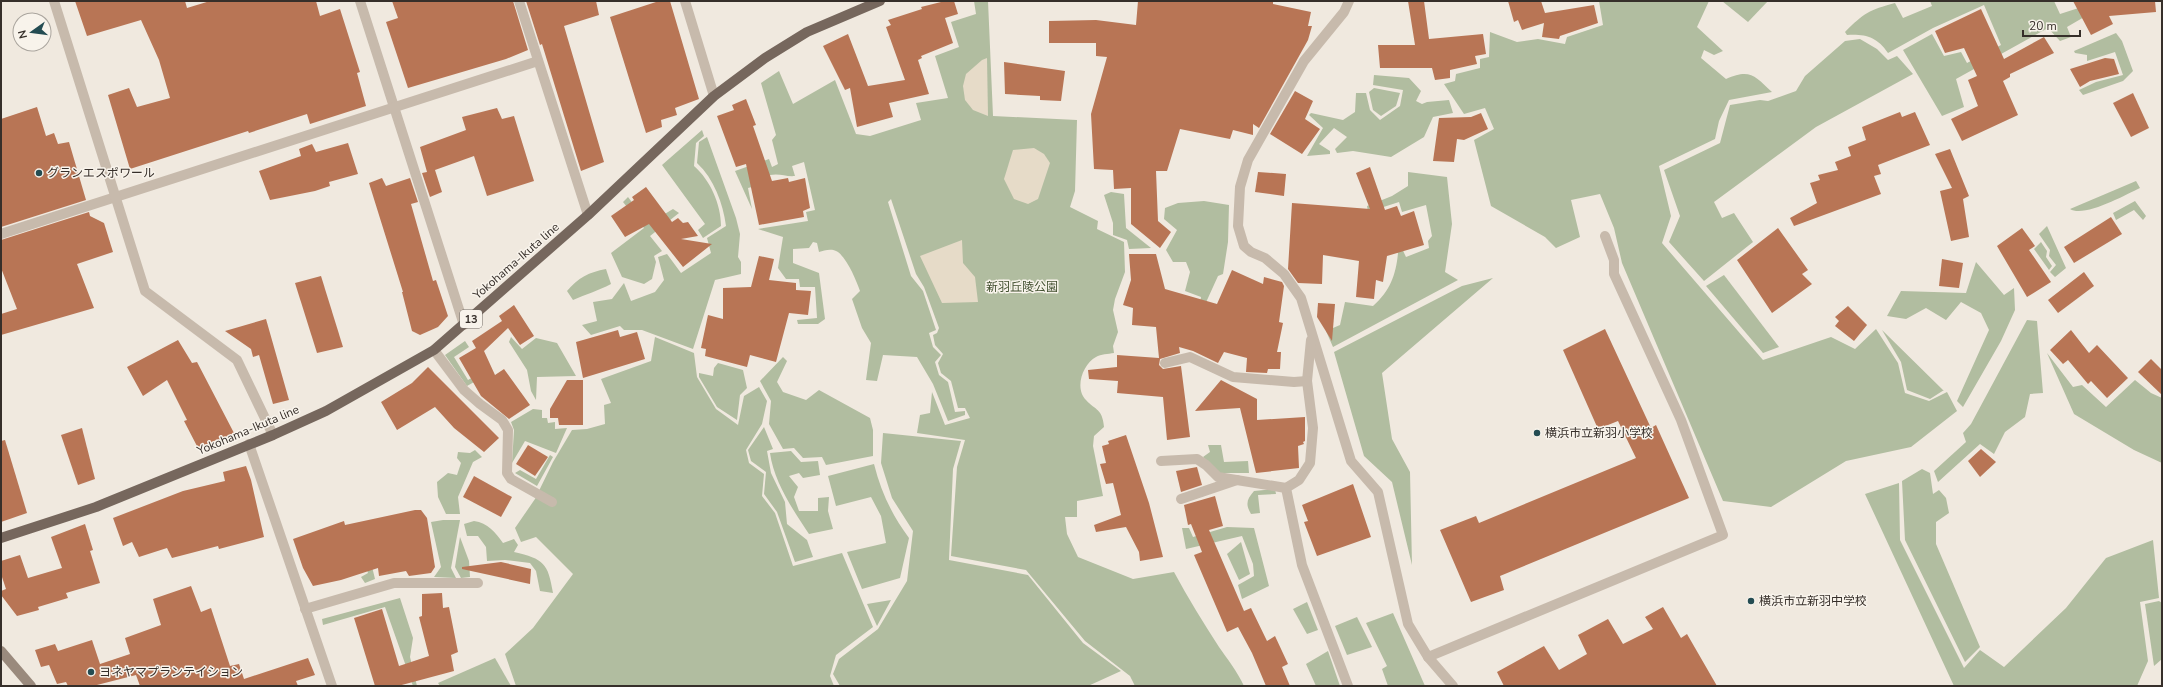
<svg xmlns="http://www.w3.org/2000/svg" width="2163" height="687" font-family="'Nunito Sans','Noto Sans JP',sans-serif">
	<rect width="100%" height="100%" fill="#f0e9df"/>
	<g fill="#b1bda0">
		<path d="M974 1H988L993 116 1077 120 1075 191 1070 207 1098 221 1097 229 1124 242 1125 272 1115 299 1113 310 1118 332 1113 346 1114 353C1108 354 1101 354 1096 357 1083 364 1074 388 1086 400 1096 411 1102 408 1104 427L1094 436 1093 446 1103 496 1077 501V517H1065L1067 534 1078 557 1133 579 1174 572C1188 598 1203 622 1219 647 1228 660 1237 671 1244 686H1135L1130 676 1085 641 1026 570 951 556 957 467 965 440 917 433 920 415 930 413 932 392 945 425 970 418 965 408H958L951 381 941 373 938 363 943 354 935 345 933 335 937 333 939 328 924 287 916 274 891 199 888 202 911 276 923 291 936 330 929 333 933 347 941 355 935 362 939 375 948 382 955 412 965 411V415L948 421 933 384 917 357 883 355 877 381 866 380 871 343 862 328 852 299 860 291C856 280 848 260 838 252 832 248 825 250 819 252L817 243 813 242 809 248 793 249V263L819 273 825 319 818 324H798L797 320 817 318 815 287H800L799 279H786L778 268 783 237 758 229 808 221 806 212 815 210 804 162 792 166 795 176C786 177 780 173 770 175L767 183 748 188 752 209 735 171 769 159 772 167 778 164 772 140 776 135 761 83 779 71 793 104 835 80 856 134 870 136 921 120 916 103 948 98 935 56 959 47 951 22 976 14Z"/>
		<path d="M1599 1H1709L1697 27 1723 51 1714 55 1704 50 1701 58 1726 79C1750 68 1755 76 1772 92L1729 100 1719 121 1715 139 1659 166 1671 216 1662 243 1763 360 1831 337 1855 349 1876 329 1898 363 1905 393 1929 401 1947 392 1957 411 1911 447 1846 461 1771 507 1723 501 1622 263 1614 228 1600 194 1571 200 1580 237 1556 248 1545 237 1491 206 1474 140 1494 129 1485 108 1464 114 1444 84 1455 81 1456 74 1480 68V59L1489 57 1490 32 1517 42 1538 39 1565 44 1567 37 1603 25Z"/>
		<polygon points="1722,1 1768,1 1748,22"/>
		<path d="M1930 1H2054L2060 14 2091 4 2103 6 2067 27 2071 37 2060 41 2048 28 1956 79 1964 107 1942 116 1903 50 1932 34 1944 56 1961 52 1967 63 2001 45 1984 5 1933 28 1888 53C1877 37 1866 34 1847 35L1845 32C1864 13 1869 10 1895 3L1903 18 1932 6Z"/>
		<polygon points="2116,33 2122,41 2133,71 2123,81 2083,95 2079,90 2096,82 2123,75 2115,52 2087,61 2087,55 2075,53 2074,51"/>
		<polygon points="1860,39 1877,49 1888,60 1897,56 1913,74 1816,127 1714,202 1722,218 1734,213 1753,242 1704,281 1669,242 1680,216 1664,170 1720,143 1730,105 1760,100 1768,101 1796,91 1805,76 1845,41"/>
		<polygon points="1374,75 1409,78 1421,91 1416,101 1422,104 1427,102 1449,100 1453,113 1433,117 1424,137 1391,157 1353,151 1337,153 1335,149 1347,137 1334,128 1319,144 1330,151 1330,154 1307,156 1323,128 1309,115 1311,113 1343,120 1355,112 1356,93 1366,93 1370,110 1380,120 1400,106 1403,90 1373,85"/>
		<polygon points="1374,88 1400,93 1396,106 1381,116 1373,110 1369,92"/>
		<path d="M702 130 704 136 696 143 694 166C710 180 721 204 721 226L703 238 698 230 705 224 662 165Z"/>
		<path d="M707 137 736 218 740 234 738 257 741 262V274L715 280 693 349 642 330H624L620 326 591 335 582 325 597 321 593 302 612 299 624 283 631 301 655 292 664 280 658 257 667 254 681 273 711 253 707 238 726 226C723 203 714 179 697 163L699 142Z"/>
		<path d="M1408 172 1447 177 1452 224 1445 272 1458 280 1333 347 1326 331 1340 325 1345 302 1373 306C1390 291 1396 275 1398 253L1383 243 1398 240 1406 257 1429 248 1428 241 1432 236 1426 205 1402 212 1399 202 1368 212 1367 206 1392 196 1408 186Z"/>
		<path d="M2136 181 2140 188C2125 195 2084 218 2070 209Z"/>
		<polygon points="1111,192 1124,194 1126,228 1151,248 1129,249 1127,240 1113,235 1113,223 1104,195"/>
		<polygon points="628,197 643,217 663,215 673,209 679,213 650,236 662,251 654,256 656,262 652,279 644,284 622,277 611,253 644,228 623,202"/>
		<polygon points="1204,201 1229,205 1228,242 1223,274 1218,276 1198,320 1201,297 1185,291 1190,272 1186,262 1173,262 1166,250 1177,230 1164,219 1165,208 1178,203"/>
		<polygon points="2135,201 2146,216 2143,220 2134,210 2116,220 2113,213"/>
		<polygon points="2047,226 2066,268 2055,277 2050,272 2056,265 2049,256 2050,250 2039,234"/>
		<polygon points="2041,242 2047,251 2046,257 2052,266 2049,270 2034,249"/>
		<polygon points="1976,262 2004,295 2014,288 2015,310 2001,341 1963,407 1957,401 1989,330 1981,313 1961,302 1946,320 1926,308 1906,319 1887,316 1901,291 1966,293"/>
		<path d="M606 269 611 284C598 291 586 294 573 300L567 291C578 278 589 272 606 269Z"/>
		<polygon points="1724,275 1779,347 1763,353 1706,286"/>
		<polygon points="1493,278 1382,373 1392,439 1410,472 1412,565 1392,482 1364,456 1334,352 1462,286"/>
		<polygon points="2027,320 2037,321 2043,393 2030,394 2025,417 2005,432 1994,454 1980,444 1938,482 1934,471 1966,442 1963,433 1971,424"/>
		<polygon points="1882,330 1943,390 1944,390 1930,399 1907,390 1901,362"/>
		<polygon points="511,337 522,349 536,338 557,343 576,376 537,377 536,400 531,391 527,370 509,342"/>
		<polygon points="655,337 694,353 697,377 716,409 738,425 744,396 759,387 767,401 762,424 746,450 749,463 764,474 762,496 775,513 793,566 842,553 873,627 836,655 830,676 834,686 516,686 505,654 533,628 573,574 536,537 521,542 515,528 535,499 553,462 572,430 587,429 605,424 604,405 611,403 601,379 651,361"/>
		<polygon points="465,341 469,347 454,357 468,380 480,373 483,377 467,386 445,355"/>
		<polygon points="2047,353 2073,387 2082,385 2106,407 2135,380 2151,393 2162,398 2162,463 2134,450 2074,414"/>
		<polygon points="783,357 787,361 777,382 783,392 806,400 819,390 870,418 873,430 873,456 826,465 822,457 803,458 794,448 783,449 769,424 771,401 760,381"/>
		<polygon points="718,363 743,370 747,388 740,395 737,420 717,407 699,377 699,373 713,376 714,368"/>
		<polygon points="533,409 542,410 542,418 547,418 548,423 555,422 555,429 567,428 556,453 525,441 512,463 514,430 511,422"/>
		<polygon points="764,427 773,449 767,451 771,473 785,502 787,524 807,540 813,557 795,562 777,512 764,494 766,472 751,461 748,450"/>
		<polygon points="883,433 961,441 953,469 949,560 1028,575 1083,643 1121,671 1088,686 840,686 833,674 839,659 878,629 907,581 913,531 892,498 881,463"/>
		<polygon points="1208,445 1221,445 1224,462 1248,461 1249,473 1220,473 1203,457 1210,452"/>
		<polygon points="475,450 482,457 473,462 458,497 460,514 446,514 438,497 437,482 448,473 457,475 461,463 457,458 458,452 470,453"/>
		<path d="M791 451 801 462 818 461 820 475 803 478 799 473 789 476 798 487 794 497 799 511H818V498L829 497 828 511 833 529 809 534C793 510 774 482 770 453Z"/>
		<polygon points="550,455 553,457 537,486 515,473 520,470 536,479"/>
		<path d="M874 464C881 492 892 515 909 538L900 578 862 589 847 552 886 543 881 516 871 497 836 506 828 476Z"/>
		<polygon points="1922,469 1930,473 1933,494 1939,490 1946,498 1949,513 1936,522 1936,544 1980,647 1965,662 1905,540 1902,481"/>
		<polygon points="1899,483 1900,540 1964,668 1980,650 2004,667 2066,608 2106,558 2153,540 2159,598 2140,602 2148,661 2137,686 1954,686 1865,494"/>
		<path d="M1275 489 1276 494 1258 495 1260 513 1251 514C1245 504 1247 499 1254 491Z"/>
		<polygon points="443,520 460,520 451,568 456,578 434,577 441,567 431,522"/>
		<path d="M474 521C488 523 495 532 503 543L514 539 518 545 514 552C544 559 548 563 553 593L540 591 536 571 530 563 505 560 487 561 486 547 478 536H467L464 524Z"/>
		<polygon points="1227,527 1254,528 1269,586 1242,599 1238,585 1254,576 1253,564 1242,536 1186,549 1182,528 1189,528 1193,537"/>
		<polygon points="460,537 469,561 470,577 461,578 455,567"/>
		<polygon points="366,542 375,579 365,583 361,577 368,573 359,545"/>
		<polygon points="1241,542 1250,574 1239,580 1227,554"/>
		<polygon points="400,598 413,638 410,657 417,686 413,686 385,607 323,625 322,619"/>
		<polygon points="891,600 877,626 867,604"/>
		<polygon points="2159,601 2162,603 2162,659 2154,666 2145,604"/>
		<polygon points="1307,602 1318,630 1307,634 1293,609"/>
		<polygon points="1393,613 1425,686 1388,686 1382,669 1387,666 1366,623"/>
		<polygon points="1357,617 1372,647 1347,655 1335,626"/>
		<polygon points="1328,651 1340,686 1316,686 1306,664"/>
		<polygon points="495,658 511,686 440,686 438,683"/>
	</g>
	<g fill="#e6dbc8">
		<polygon points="987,58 988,116 973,110 965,100 963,86 966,74 982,60"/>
		<polygon points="1034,148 1044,154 1050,163 1038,199 1028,204 1014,199 1004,179 1013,150"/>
		<polygon points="962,240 963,263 975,277 978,302 942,303 920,256"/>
	</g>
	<g fill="#b87555">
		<polygon points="75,1 185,1 187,8 210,1 316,1 320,16 340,9 360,72 357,73 366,106 310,124 307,114 249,133 248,131 130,169 108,95 129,88 137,107 170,98 159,60 141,20 87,36"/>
		<polygon points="392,1 513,1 528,50 506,59 408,88 386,22 398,18"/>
		<polygon points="526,1 596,1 599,15 564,26 604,162 581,171 542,44 540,45"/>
		<polygon points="659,1 670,1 699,99 675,108 677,115 661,120 662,127 646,133 610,17"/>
		<polygon points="945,1 954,1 958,14 945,18 953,43 921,56 922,58 918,60 929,94 889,103 893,117 857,127 850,88 845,90 823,46 848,34 868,86 905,80 886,27 891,25 888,20 922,9 921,7"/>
		<polygon points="1138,1 1273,1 1273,4 1311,12 1308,26 1312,26 1308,40 1259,128 1253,124 1253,135 1233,130 1230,139 1180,129 1167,171 1156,171 1158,221 1171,232 1160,248 1131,224 1131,188 1114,189 1113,170 1094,169 1091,114 1107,57 1096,56 1096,43 1049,43 1049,21 1096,20 1136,25"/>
		<polygon points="1408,1 1424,1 1429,39 1483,34 1486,54 1475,56 1477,64 1450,70 1450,78 1435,80 1432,68 1380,68 1378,45 1415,45"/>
		<polygon points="1508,1 1541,1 1545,13 1594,5 1598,23 1560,36 1559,39 1542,37 1544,23 1522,30 1518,20 1514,22"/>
		<polygon points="2073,1 2155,1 2156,12 2109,16 2113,24 2091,35"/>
		<polygon points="1981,9 2004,59 2044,37 2054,53 2010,74 2010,77 2003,81 2018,115 1962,141 1951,119 1978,106 1968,80 1977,76 1964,48 1945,53 1935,31"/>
		<polygon points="2105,58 2114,59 2119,74 2090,81 2080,87 2070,69"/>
		<polygon points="1004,62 1065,71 1061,101 1040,100 1040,96 1005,94"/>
		<polygon points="1295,91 1313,101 1305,119 1320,129 1302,154 1270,134"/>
		<polygon points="2133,93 2149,128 2131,137 2113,103"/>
		<polygon points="746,99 756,125 753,126 772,181 788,178 789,182 805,178 810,208 803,211 804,217 759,225 746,164 736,167 717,116 734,110 732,105"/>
		<polygon points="37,107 46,136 54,133 58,144 69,142 86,200 1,227 1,119"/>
		<polygon points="497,108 502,119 514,116 534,181 487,196 474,156 435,170 442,192 430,197 422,173 427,172 420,147 466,130 462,117"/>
		<polygon points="1900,112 1902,117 1915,112 1930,145 1878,165 1881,174 1874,176 1881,194 1794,226 1790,218 1817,203 1810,183 1820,180 1818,175 1838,170 1835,162 1851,156 1848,147 1866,140 1862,127"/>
		<polygon points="1481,113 1488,129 1464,140 1457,139 1454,162 1433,161 1439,118 1471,117"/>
		<polygon points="348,143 358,174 329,182 330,186 315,191 270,200 259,171 301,156 299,149 312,144 316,152"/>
		<polygon points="1950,149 1969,196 1963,199 1969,237 1951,241 1940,191 1952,188 1935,154"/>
		<polygon points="1370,167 1385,210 1397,206 1401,216 1414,211 1424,245 1387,256 1383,282 1376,280 1374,299 1356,297 1359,261 1323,255 1322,284 1298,283 1288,269 1292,203 1370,209 1356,173"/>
		<polygon points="1258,172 1286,174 1284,196 1255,192"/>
		<polygon points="382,178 386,186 410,178 418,202 411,204 433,281 436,280 448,316 438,327 420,335 412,331 402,292 403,292 369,183"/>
		<polygon points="646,187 672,222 678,218 683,223 688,222 698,236 681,239 712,244 683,267 649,224 625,237 611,216 634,200 632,197"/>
		<polygon points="89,212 90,216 104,223 113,252 77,264 94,308 1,335 1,314 17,309 1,268 1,240"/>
		<polygon points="2111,217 2122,234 2074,263 2064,247"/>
		<polygon points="1778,228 1808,270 1802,274 1812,284 1772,313 1737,260"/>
		<polygon points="2022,228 2035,246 2029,250 2051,282 2027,297 1997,246"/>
		<polygon points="1129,254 1156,254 1165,289 1217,304 1232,270 1263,284 1264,277 1282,282 1284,286 1279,322 1283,323 1277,352 1281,352 1280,369 1268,369 1267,373 1246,372 1247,358 1224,352 1218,363 1193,351 1179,347 1180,353 1160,359 1159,365 1163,369 1181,366 1190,437 1167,440 1163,397 1117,393 1118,381 1089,379 1088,370 1117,367 1117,355 1159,358 1156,327 1132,325 1133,308 1123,305 1131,280"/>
		<polygon points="759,256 774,259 769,280 796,283 796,290 811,291 808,315 789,313 776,362 750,355 747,367 705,356 706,349 701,348 708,315 723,319 723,288 751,287"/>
		<polygon points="1942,259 1963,263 1959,288 1939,286"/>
		<polygon points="2084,272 2094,286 2058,313 2048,300"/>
		<polygon points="321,276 343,347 317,353 295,283"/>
		<polygon points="1318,303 1335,304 1332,341 1317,317"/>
		<polygon points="514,305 534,336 520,345 508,328 484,351 495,375 504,369 530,405 509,419 481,396 459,358 476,348 472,341 502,321 499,316"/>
		<polygon points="1848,306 1867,325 1854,341 1835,326 1839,321 1835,317"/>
		<polygon points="266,319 289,400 273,404 259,355 253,357 251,349 225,331"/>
		<polygon points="1605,329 1651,428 1656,425 1689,498 1500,576 1504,590 1471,602 1440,530 1476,516 1479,523 1636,458 1618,421 1598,429 1563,350"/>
		<polygon points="618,330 620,337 637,332 645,359 583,378 576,342"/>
		<polygon points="2071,330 2089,353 2097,345 2128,378 2107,398 2091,381 2088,384 2068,360 2063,364 2050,350"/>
		<polygon points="178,340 192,363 197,362 234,433 208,446 198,448 184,421 187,420 167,380 143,396 127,367"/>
		<polygon points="2151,359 2162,370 2162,395 2138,372"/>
		<polygon points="428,367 499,438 484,452 454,428 435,407 397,430 381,402 412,383"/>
		<polygon points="567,380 583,380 583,425 559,425 558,418 550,418 550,409"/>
		<polygon points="1221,380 1257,399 1257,420 1305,417 1305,441 1303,442 1304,444 1298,446 1299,468 1256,473 1240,408 1195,411"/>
		<polygon points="82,428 95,479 78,485 61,435"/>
		<polygon points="1126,435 1149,503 1163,557 1140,561 1139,552 1126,527 1096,532 1094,525 1121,515 1113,483 1106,484 1100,464 1106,463 1102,446 1109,444 1108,441"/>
		<polygon points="5,440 27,513 1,522 1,441"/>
		<polygon points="528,445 548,457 535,476 516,464"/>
		<polygon points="1981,449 1996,462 1980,477 1968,461"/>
		<polygon points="246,466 251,480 264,537 219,549 218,546 172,558 167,548 139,557 132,542 123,546 113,518 183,491 225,481 223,472"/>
		<polygon points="1197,467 1202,485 1181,492 1176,471"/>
		<polygon points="474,476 512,497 501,517 463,497"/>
		<polygon points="1353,484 1371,537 1317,556 1304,522 1308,521 1302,505"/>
		<polygon points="1215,496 1223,526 1209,530 1244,611 1251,608 1267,641 1275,636 1288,664 1282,667 1290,686 1266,686 1252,653 1238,627 1227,632 1194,555 1202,552 1191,524 1188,525 1184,505"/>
		<polygon points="415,510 421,510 427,518 435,567 431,573 409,576 406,571 379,576 378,568 341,580 313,586 303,568 293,539 344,521 345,525"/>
		<polygon points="85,524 93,550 90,551 100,583 66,593 68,598 38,607 39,610 17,616 1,595 1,591 6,589 1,574 1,561 20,555 28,578 62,568 51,537"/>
		<polygon points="501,562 531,569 530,584 462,569 462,567"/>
		<polygon points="191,586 201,612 211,608 230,666 239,664 244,679 308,658 315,675 296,681 298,686 140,686 136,675 93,686 68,686 66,682 57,684 49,665 41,667 35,650 55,644 58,651 92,640 100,664 130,654 125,638 161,625 153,599"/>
		<polygon points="442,593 443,608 449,607 458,652 451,655 454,671 398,686 375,686 354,618 382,609 399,666 429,656 419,617 422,616 422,594"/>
		<polygon points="1663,607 1681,638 1687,634 1717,686 1504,686 1497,672 1544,646 1559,670 1587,654 1578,635 1608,619 1623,644 1653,629 1645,617"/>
	</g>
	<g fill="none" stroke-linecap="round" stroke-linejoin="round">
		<g stroke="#c7baac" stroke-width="10">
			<polyline points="360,1 464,325"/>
			<polyline points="519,1 588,215"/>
			<polyline points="685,1 714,96"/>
			<polyline points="1349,1 1344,12 1304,61 1248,160 1240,187 1238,226 1244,246 1251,252 1265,258 1284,274 1301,298 1351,461 1378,492 1408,624 1428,657 1453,686"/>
			<polyline points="1,234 538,61"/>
			<polyline points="1311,340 1307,381 1313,428 1310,463 1299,480 1286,488 1302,565 1348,686"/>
			<polyline points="434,350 464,390 480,404 502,420 508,430 507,473 511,479 552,502"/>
			<polyline points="1165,363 1190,357 1233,377 1294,382 1307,381"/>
			<polyline points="249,444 332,686"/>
			<polyline points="1161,461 1197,459 1206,465 1218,477 1286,488"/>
			<polyline points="1181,499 1237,480"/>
			<polyline points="305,609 394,583 478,583"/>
			<polyline points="1428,657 1723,535 1681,420 1614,274 1614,260 1605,236"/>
		</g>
		<polyline stroke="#c7baac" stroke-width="10" points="54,1 145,291 237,360 273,435"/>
		<polyline stroke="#9a8a7d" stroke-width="10" points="1,651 31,686"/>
		<polyline stroke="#76675d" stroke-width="10" points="1,538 96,507 273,435 326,411 434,350 588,215 714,96 765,58 807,32 880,1"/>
	</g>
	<g fill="#244c52" stroke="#f8f3eb" stroke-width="1.5">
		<circle cx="39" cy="173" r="4"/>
		<circle cx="1537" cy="433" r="4"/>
		<circle cx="1751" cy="601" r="4"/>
		<circle cx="91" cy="672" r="4"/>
	</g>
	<g text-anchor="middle" stroke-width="3" stroke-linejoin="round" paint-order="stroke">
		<rect fill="#f8f3eb" stroke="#706a64" stroke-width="1" x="460" y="310" width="22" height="18" rx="3"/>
		<g font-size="11" font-weight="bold" fill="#362f2a">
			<text x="471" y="323">13</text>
		</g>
		<g font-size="12" fill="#362f2a" stroke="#f8f3eb" text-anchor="start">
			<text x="47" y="177">グランエスポワール</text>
			<text x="1545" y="437">横浜市立新羽小学校</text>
			<text x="1759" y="605">横浜市立新羽中学校</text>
			<text x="99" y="676">ヨネヤマプランテイション</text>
		</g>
		<g font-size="12" fill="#362f2a" stroke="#f8f3eb">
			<text transform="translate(516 261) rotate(-41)" y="4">Yokohama-Ikuta line</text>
			<text transform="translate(248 430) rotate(-23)" y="4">Yokohama-Ikuta line</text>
		</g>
		<g font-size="12" fill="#435131" stroke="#f8f3eb">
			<text x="1022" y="291">新羽丘陵公園</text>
		</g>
	</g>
	<rect width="2163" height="687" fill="none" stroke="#362f2a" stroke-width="4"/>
	<g transform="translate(32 32) rotate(256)"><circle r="19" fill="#f8f3eb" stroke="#aaa59e"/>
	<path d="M0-3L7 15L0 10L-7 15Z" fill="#244c52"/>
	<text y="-6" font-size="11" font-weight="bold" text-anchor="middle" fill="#362f2a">N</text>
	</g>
	<path d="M2023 30v6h57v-6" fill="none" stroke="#362f2a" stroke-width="2"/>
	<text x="2029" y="30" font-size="12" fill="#362f2a" stroke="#f8f3eb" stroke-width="3" paint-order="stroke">20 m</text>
</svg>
